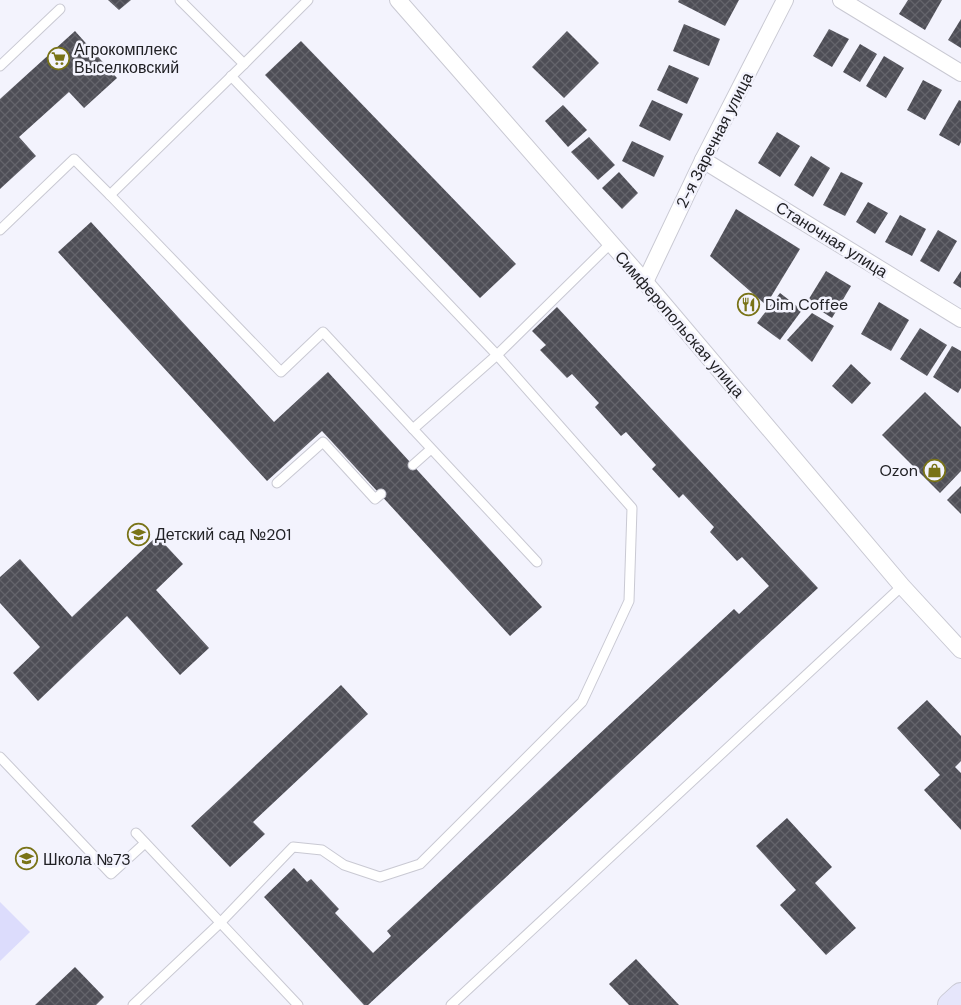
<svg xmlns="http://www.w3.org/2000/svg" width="961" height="1005" font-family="'DM Sans',sans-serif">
	<defs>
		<pattern id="building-cross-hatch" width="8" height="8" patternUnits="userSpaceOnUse" patternTransform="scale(1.25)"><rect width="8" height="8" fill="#4e4e56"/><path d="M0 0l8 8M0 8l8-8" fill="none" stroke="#64646b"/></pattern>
	</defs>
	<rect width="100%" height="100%" fill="#f3f3fd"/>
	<polygon fill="#dcdcfc" points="0,902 30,932 0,961"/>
	<g fill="url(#building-cross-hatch)">
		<polygon points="108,0 131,0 119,10"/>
		<polygon points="679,0 739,0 725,26 678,2"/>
		<polygon points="908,0 942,0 925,30 899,14"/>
		<polygon points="961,19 961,48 948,40"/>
		<polygon points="684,24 720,39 709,66 673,51"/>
		<polygon points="829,29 849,39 832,67 813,56"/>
		<polygon points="75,31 117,78 84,108 69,92 19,137 36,156 0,189 0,99"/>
		<polygon points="567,31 599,63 564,98 532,67"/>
		<polygon points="301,41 516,264 480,298 265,75"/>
		<polygon points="860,44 877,54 860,82 843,72"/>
		<polygon points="884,56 904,68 886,98 866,86"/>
		<polygon points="669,65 699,78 687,104 657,90"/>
		<polygon points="923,80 942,90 925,120 907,110"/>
		<polygon points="652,100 683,114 670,141 639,126"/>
		<polygon points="959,100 961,101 961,142 959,146 939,135"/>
		<polygon points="563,105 587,130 568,147 545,121"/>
		<polygon points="777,132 800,146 780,177 758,163"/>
		<polygon points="589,137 615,165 598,180 571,152"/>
		<polygon points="632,141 664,156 654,177 622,161"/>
		<polygon points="811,156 830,168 813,197 794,185"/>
		<polygon points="619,172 638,193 622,209 602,188"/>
		<polygon points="841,172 863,183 845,216 823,205"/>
		<polygon points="868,202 888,213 875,234 856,222"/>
		<polygon points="736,209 800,249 766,305 710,256"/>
		<polygon points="900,215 926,229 912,256 885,242"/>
		<polygon points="91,222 274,422 328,372 542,607 510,636 322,431 267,481 58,252"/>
		<polygon points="938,230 957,241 939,272 920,261"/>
		<polygon points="826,271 851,286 832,318 807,302"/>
		<polygon points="961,271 961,288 953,283"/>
		<polygon points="780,293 802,310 780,340 757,323"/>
		<polygon points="879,302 909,320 891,351 861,334"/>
		<polygon points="557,307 818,588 368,1005 364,1005 264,897 294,868 307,882 311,879 339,909 335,913 373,953 391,936 387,931 734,609 739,614 769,586 742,557 737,561 710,532 714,527 683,494 679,498 652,469 656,465 626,432 621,436 595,407 599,403 572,374 567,378 540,350 546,345 532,331"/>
		<polygon points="812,313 834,326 812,362 787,340"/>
		<polygon points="920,328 947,345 927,376 900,359"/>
		<polygon points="952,346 961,351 961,388 958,393 933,377"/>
		<polygon points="851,364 871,383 852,404 832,386"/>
		<polygon points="925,392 961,427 961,471 940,493 882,435"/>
		<polygon points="961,486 961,514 947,500"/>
		<polygon points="157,536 183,564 156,590 209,648 180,675 127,616 38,701 13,673 40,647 0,603 0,577 20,559 72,617"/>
		<polygon points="341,685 368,714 253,822 265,834 230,867 191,826"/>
		<polygon points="927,700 961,736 961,761 955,767 961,773 961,830 924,790 940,775 897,728"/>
		<polygon points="787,818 832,867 815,883 856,928 826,955 780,905 796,890 756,846"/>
		<polygon points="636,959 679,1005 629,1005 609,984"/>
		<polygon points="75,967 104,997 96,1005 35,1005"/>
	</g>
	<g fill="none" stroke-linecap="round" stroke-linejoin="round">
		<defs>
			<g id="lane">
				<polyline points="180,0 244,64 308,0"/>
				<polyline points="0,66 60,9"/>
				<polyline points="110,195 281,372 323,332 413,429 497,355 611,243"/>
				<polyline points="0,230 74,159 110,195 244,64"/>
				<polyline points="413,429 537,562"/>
				<polyline points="413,465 431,449"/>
				<polyline points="277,483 323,442 375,499 381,494"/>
				<polyline points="0,757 111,874 145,843"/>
				<polyline points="136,833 298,1005"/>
				<polyline points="133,1005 220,923 293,847 322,850 344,865 380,877 420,864 582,702 629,601 632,508 497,355 231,76"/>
				<polyline points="451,1005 902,586"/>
			</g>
			<g id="street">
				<polyline points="398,0 645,282 902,586 961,650"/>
				<polyline points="841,0 961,73"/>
				<polyline points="703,160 961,319"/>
				<polyline points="645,282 703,160 785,0"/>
			</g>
			<polyline id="secondary" points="950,1005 961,995"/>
		</defs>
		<use href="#lane" stroke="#c9c9d3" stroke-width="11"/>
		<use href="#street" stroke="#c9c9d3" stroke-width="18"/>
		<use href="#secondary" stroke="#c9c9d3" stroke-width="26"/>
		<use href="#lane" stroke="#fff" stroke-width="9"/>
		<use href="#street" stroke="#fff" stroke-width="16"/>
		<use href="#secondary" stroke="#e6e6fb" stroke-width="24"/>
	</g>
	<defs>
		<symbol id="supermarket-ring" viewBox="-11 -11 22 22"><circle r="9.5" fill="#f3f3fd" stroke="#797317" stroke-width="1.5"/><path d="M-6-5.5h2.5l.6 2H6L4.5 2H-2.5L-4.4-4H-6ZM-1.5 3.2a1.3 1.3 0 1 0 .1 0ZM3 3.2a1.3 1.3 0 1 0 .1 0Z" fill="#797317"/></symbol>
		<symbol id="restaurant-ring" viewBox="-11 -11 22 22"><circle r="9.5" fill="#f3f3fd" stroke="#797317" stroke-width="1.5"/><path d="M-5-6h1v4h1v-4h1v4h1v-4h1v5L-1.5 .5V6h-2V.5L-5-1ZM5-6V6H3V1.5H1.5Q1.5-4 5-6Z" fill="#797317"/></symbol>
		<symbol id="shop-ring" viewBox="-11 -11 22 22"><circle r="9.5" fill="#f3f3fd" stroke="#797317" stroke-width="1.5"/><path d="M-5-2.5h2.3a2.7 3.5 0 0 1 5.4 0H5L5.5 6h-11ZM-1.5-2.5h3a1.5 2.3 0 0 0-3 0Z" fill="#797317"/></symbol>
		<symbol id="school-ring" viewBox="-11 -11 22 22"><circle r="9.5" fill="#f3f3fd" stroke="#797317" stroke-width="1.5"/><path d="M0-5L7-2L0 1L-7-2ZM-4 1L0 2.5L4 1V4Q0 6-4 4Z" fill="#797317"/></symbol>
	</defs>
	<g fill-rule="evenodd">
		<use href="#supermarket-ring" x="46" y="46" width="25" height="25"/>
		<use href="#restaurant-ring" x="736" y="292" width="25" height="25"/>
		<use href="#shop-ring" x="922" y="458" width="25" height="25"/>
		<use href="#school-ring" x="126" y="522" width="25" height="25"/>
		<use href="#school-ring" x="14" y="846" width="25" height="25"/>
	</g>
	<g text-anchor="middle" stroke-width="5" stroke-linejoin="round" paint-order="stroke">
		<g font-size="16" fill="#212125" stroke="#f3f3fd" text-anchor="start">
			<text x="74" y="55">Агрокомплекс<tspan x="74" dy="18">Выселковский</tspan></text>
			<text x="765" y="310">Dim Coffee</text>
			<text x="918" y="476" text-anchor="end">Ozon</text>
			<text x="155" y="540">Детский сад №201</text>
			<text x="43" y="865">Школа №73</text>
		</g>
		<g font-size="16" fill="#212125" stroke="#f3f3fd">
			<text transform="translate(714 140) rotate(-63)" y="6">2-я Заречная улица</text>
			<text transform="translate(832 239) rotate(32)" y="6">Станочная улица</text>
			<text transform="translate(680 324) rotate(49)" y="6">Симферопольская улица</text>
		</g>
	</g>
</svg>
